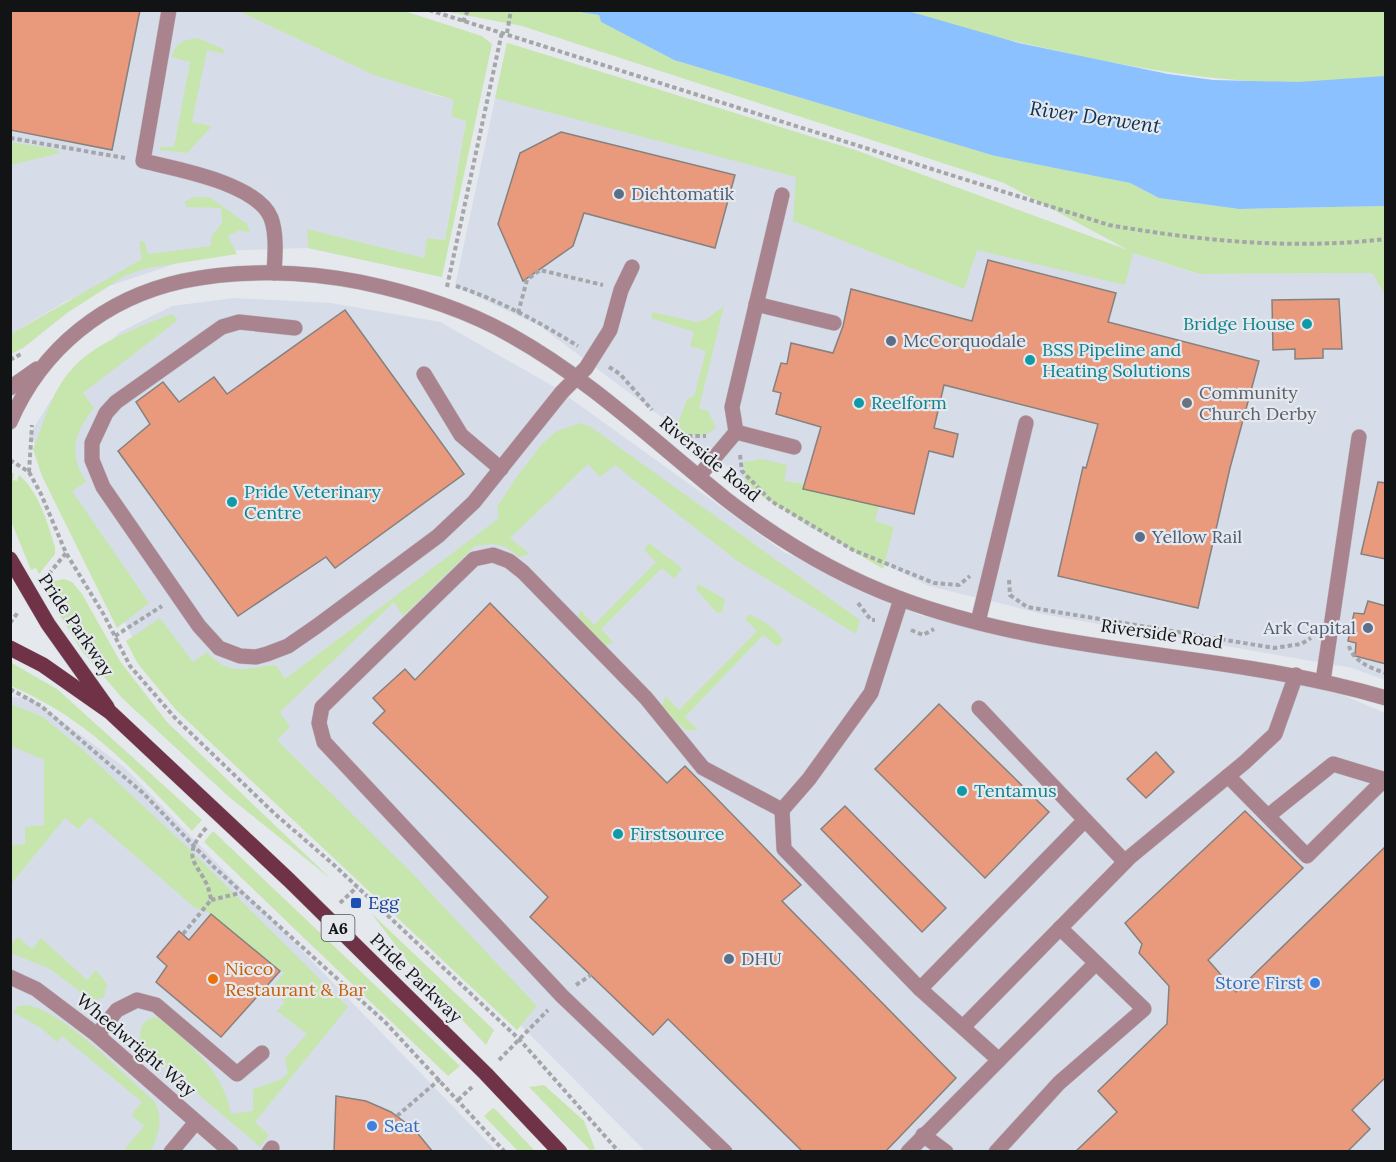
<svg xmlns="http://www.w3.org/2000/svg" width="1396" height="1162" font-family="Lora,serif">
	<rect width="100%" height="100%" fill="#e5e8ed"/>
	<g fill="#d6dde9">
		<polygon points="11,11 238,11 319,49 434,95 455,100 466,120 445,240 427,238 424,258 442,277 308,248 213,251 68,300 11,334"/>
		<polygon points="507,43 855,150 1133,253 1198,274 1372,273 1386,295 1385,680 1352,668 1047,615 929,586 807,526 540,326 455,286"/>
		<polygon points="234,298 331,303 440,322 553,386 784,552 922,616 1329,689 1385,713 1385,1151 645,1151 225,726 147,666 81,536 49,460 29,436 51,400 120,332 172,306"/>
		<polygon points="10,697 31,698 124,767 496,1151 11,1151"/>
	</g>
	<g fill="#c6e6ae">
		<polygon points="574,10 599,15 601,22 674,60 995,156 1130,183 1159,198 1239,209 1385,206 1385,295 1372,273 1199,274 1133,253 1125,285 977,250 964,289 793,221 796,177 495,98 507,43 855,150 1128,250 1004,183 522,26 444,11"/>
		<polygon points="238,11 404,11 482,36 492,44 442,277 308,248 307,229 424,258 427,238 445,240 466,121 451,116 454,100 374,75"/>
		<path d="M908 11H1385V76C1280 92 1175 76 1072 54 1017 42 961 30 908 11Z"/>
		<path d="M198 38 223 49 225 54 207 50 192 122 212 126 187 153 160 150V147H174L190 62 172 57C176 42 183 40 198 38Z"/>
		<polygon points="11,142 56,149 60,153 11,165"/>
		<polygon points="193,197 209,197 247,224 250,233 240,230 228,236 237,254 148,268 126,275 67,313 23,348 11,354 11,334 142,259 139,242 144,241 148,254 211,246 211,237 222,223 221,208 186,207 185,202"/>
		<polygon points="724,306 699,408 708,411 716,428 705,435 674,434 687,399 694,396 706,351 690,346 694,332 651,318 653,312 696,322 705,320"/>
		<path d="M171 314 178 320 83 393 94 408C74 433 68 453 86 482L72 491 149 603 117 628 42 476 33 449C42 428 48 404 60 385 84 345 130 331 171 314Z"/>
		<path d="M580 423 591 427 860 620 856 634 736 560 615 465 600 477 588 464 510 538 530 554 519 557 506 547 493 544 475 546 403 616 394 602 280 712 290 727 277 740 409 870 537 1006 517 1030 177 711 138 664 126 641 160 618 193 662 207 652C229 678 247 667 276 665L285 679 499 518 497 507 515 479 542 444 557 431Z"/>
		<polygon points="762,459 787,465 784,481 805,484 879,506 875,521 894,527 883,569 745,486 744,462"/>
		<path d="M11 473H14L13 480 17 481 19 475C39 492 47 522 55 547V554L39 574 36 568 31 570 11 521Z"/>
		<polygon points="649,543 682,568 674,579 662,568 601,629 613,642 606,646 577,619 580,610 594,625 656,562 644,550"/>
		<polygon points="64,579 72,582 82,594 120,661 167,722 331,879 228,796 122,698 82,651 46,593 54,581"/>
		<polygon points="698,584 725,599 722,613 716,612 696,589"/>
		<path d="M749 614C763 621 775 627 783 640L778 647 763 635 685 717 698 730H685L662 707 665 696 679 710 757 631 745 619Z"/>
		<path d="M10 662 57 689 202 820 192 831C136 772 87 718 11 686Z"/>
		<path d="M11 704 43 717 82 749 186 846 348 1007 255 1122 269 1135 260 1147 139 1044 141 1027 147 1020 157 1017C190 1044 223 1070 231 1114L253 1111V1089L280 1080 288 1073 285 1058 307 1034 277 1011 285 1002 270 990 284 973 211 914 194 907 90 817 78 829 65 818 11 884V845L25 844V827L44 825V760L11 746Z"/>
		<polygon points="213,831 460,1066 448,1076 204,842"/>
		<polygon points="371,913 494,1030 486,1045 414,969"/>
		<polygon points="18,937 32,949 41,938 87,980 96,970 107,984 104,997 97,1000 90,999 50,969 11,953 11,942 12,943"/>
		<path d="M28 1005C67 1014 123 1074 154 1101 164 1116 159 1137 150 1151H123L144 1126 131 1115 142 1102 62 1036 57 1042 41 1028 13 1012 18 1006Z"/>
		<polygon points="544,1085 584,1121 595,1149 590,1150 529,1087"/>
		<polygon points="493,1108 497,1111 535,1151 518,1151 484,1116"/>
	</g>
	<polygon fill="#8bc1fe" points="574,11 908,11 1019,43 1168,74 1213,80 1298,82 1385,76 1385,206 1239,209 1159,198 1130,183 995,156 674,60 601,22 599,15"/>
	<g fill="#e99a7c" stroke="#86807e" stroke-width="1.5">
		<polygon points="10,10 140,10 112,150 10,130"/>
		<polygon points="561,132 735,175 715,248 584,213 573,246 523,281 498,224 520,153"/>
		<polygon points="988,260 1116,293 1108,322 1259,361 1230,468 1198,608 1058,576 1083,467 1086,468 1098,424 944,385 934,428 958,434 953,457 929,451 914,514 803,489 821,427 776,414 781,393 773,391 781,363 787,364 791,343 833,353 843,326 851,289 972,321"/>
		<polygon points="1339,299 1342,349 1323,349 1323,358 1295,359 1295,349 1273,350 1272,300"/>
		<polygon points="345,310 464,474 335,568 326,557 238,616 118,451 150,424 136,402 163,382 179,402 214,377 227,394"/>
		<polygon points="1378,482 1386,483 1386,559 1361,554"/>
		<polygon points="1368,601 1386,606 1386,664 1355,656 1356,643 1348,641 1354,613 1364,614"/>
		<polygon points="490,603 667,783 685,766 801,885 782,901 956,1078 885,1152 803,1152 668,1019 653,1035 530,917 548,897 373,723 385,711 373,698 405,669 415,680"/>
		<polygon points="939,704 1049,812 985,878 875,769"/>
		<polygon points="1156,752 1174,772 1146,798 1127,779"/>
		<polygon points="845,806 946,908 922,932 821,829"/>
		<polygon points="1245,811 1303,868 1208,960 1236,992 1386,846 1386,1077 1352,1110 1370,1129 1347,1152 1075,1152 1117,1112 1098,1091 1167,1024 1169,986 1139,953 1142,944 1125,923"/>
		<polygon points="211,914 280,971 221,1037 156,982 167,966 157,957 179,931 189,940"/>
		<polygon points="336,1096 366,1101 391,1112 414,1129 433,1152 334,1152"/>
	</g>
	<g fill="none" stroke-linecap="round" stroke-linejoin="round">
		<defs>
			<g id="minor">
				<path d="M169 10 143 161C176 169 257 183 271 218 277 234 275 257 274 273"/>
				<polyline points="756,304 834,323"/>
				<polyline points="295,328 239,322 222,327 116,402 106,413 92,443 92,460 103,487 199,626 219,648 240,656 256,657 267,654 288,646 317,626 438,536 474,502 562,392 586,368 610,330 621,290 632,267"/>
				<polyline points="424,374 461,435 501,469"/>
				<polyline points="10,388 37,369"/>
				<path d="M10 422C42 348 105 298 183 281 240 269 303 271 360 282 413 293 465 309 512 336 591 380 657 444 727 500 780 541 839 576 901 599 1057 657 1227 651 1386 698"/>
				<polyline points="736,432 794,447"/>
				<polyline points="699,476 736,432 732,407 782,195"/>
				<polyline points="901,599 871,693 809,779 782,810 784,849 920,989 999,1060 908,1152"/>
				<polyline points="978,622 1026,423"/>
				<polyline points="1323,681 1359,437"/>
				<polyline points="979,708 1125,862"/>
				<polyline points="1228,776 1307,856 1385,779"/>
				<polyline points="1268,816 1333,764 1386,780"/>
				<polyline points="10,977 36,989 97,1035 231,1152"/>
				<polyline points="920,989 1085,820"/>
				<polyline points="963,1027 1130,857 1245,762 1275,734 1296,675"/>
				<polyline points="97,1035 117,1010 137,1000 156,1005 237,1074 262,1053"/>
				<polyline points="999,1060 1096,963"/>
				<polyline points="923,1135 946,1152"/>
				<polyline points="171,1152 196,1122"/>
				<polyline points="269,1152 272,1148"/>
				<polyline points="725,1152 562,996 324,742 319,723 322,707 474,559 493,555 509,561 523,572 646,698 703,768 782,810"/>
				<polyline points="996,1152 1059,1083 1144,1009 1060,928"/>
			</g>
			<g id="major">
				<polyline points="10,559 48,624 107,707"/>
				<polyline points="10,648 43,665 110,712 289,880 486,1074 560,1152"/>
			</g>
		</defs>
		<use href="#minor" stroke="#c3c6ca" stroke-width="16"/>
		<use href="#major" stroke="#c3c6ca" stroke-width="16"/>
		<g stroke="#a4a6aa" stroke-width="4" stroke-dasharray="4.5 3" stroke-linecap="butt">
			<path d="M429 10 1109 225C1201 241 1292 250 1386 239"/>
			<polyline points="463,22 468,10"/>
			<polyline points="507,33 511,10"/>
			<polyline points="10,138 125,158"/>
			<path d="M456 286C499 300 539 322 578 346"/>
			<polyline points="447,287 502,32"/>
			<polyline points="518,313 527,280 540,270 603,285"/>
			<polyline points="10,360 21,354"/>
			<polyline points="609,367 620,374 652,410"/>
			<polyline points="669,424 687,436 706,436"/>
			<polyline points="740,455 742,471 771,501 853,550 934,583 959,585 970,576"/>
			<polyline points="10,460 29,472 41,494 66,553 104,615 130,666 176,719 275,814 334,865 519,1039 619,1152"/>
			<polyline points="29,472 32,425"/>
			<polyline points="44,580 66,553"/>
			<polyline points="1009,580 1010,595 1027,607 1274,648 1301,644 1311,638"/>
			<polyline points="858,603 871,620 875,620"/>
			<polyline points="10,623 19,611"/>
			<polyline points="911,630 923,635 934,629"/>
			<polyline points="115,636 162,606"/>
			<path d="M1349 646C1353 661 1372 669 1386 673"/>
			<polyline points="10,689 41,706 143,793 215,868 386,1023 505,1152"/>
			<polyline points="211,900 240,893"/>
			<polyline points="340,903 357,887"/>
			<path d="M183 934 211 900C206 863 174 864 207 827"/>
			<polyline points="576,985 591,975"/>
			<polyline points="499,1060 548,1010"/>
			<polyline points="458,1100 472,1087"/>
			<polyline points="397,1116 440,1079"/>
		</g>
		<use href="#minor" stroke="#a9848e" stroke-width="15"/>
		<use href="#major" stroke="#6f3246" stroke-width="15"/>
	</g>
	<g fill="#5c6f8a" stroke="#e5e8ed" stroke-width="2">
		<circle cx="619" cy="194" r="6"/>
		<circle cx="891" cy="341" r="6"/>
		<circle cx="1140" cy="537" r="6"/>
		<circle cx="1368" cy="628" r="6"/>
		<circle cx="729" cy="959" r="6"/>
	</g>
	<g fill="#0f9aa8" stroke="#e5e8ed" stroke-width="2">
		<circle cx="1307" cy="324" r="6"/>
		<circle cx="1030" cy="360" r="6"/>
		<circle cx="859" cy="403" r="6"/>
		<circle cx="232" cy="502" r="6"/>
		<circle cx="962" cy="791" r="6"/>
		<circle cx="618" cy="834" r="6"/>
	</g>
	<circle fill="#6b7280" stroke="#e5e8ed" stroke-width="2" cx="1187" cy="403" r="6"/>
	<rect fill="#1a4fb4" stroke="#e5e8ed" stroke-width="2" x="350" y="897" width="12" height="12" rx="3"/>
	<circle fill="#e8710a" stroke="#e5e8ed" stroke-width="2" cx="213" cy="979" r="6"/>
	<g fill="#3f7fe0" stroke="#e5e8ed" stroke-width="2">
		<circle cx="1315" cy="983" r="6"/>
		<circle cx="372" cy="1126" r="6"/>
	</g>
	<g text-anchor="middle" stroke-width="4.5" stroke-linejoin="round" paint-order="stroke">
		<rect fill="#e5e8ed" stroke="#515356" stroke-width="1.5" x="321.5" y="915" width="33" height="26" rx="4.5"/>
		<g font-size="16" font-weight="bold" fill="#121315">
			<text x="338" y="934">A6</text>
		</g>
		<g font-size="18" fill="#4e5e75" stroke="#e5e8ed" text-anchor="start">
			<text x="631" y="200">Dichtomatik</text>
			<text x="903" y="347">McCorquodale</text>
			<text x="1152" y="543">Yellow Rail</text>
			<text x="1356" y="634" text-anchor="end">Ark Capital</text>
			<text x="741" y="965">DHU</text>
		</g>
		<g font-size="18" fill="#0d838f" stroke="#e5e8ed" text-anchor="start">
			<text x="1295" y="330" text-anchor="end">Bridge House</text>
			<text x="1042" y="356">BSS Pipeline and<tspan x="1042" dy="21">Heating Solutions</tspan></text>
			<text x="871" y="409">Reelform</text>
			<text x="244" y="498">Pride Veterinary<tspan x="244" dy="21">Centre</tspan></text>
			<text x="974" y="797">Tentamus</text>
			<text x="630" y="840">Firstsource</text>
		</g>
		<g font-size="18" fill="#5b616d" stroke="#e5e8ed" text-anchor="start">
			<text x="1199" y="399">Community<tspan x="1199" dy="21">Church Derby</tspan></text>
		</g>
		<g font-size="18" fill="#121315" stroke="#e5e8ed">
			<text transform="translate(710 459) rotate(39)" y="6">Riverside Road</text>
			<text transform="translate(76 625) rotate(56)" y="6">Pride Parkway</text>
			<text transform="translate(1162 634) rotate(8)" y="6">Riverside Road</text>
			<text transform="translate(416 978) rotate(44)" y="6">Pride Parkway</text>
			<text transform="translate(136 1045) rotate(40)" y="6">Wheelwright Way</text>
		</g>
		<g font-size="18" fill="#164399" stroke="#e5e8ed" text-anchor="start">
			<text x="368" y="909">Egg</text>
		</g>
		<g font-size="18" fill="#c56008" stroke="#e5e8ed" text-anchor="start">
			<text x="225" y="975">Nicco<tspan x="225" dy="21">Restaurant &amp; Bar</tspan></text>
		</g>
		<g font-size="18" fill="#366cbe" stroke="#e5e8ed" text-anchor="end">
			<text x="1303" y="989">Store First</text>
			<text x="384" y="1132" text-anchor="start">Seat</text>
		</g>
		<g font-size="20" font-style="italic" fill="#0a3157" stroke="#e5e8ed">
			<text transform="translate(1095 117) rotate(8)" y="7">River Derwent</text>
		</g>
	</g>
	<rect width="1396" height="1162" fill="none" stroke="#121315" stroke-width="24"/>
</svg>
